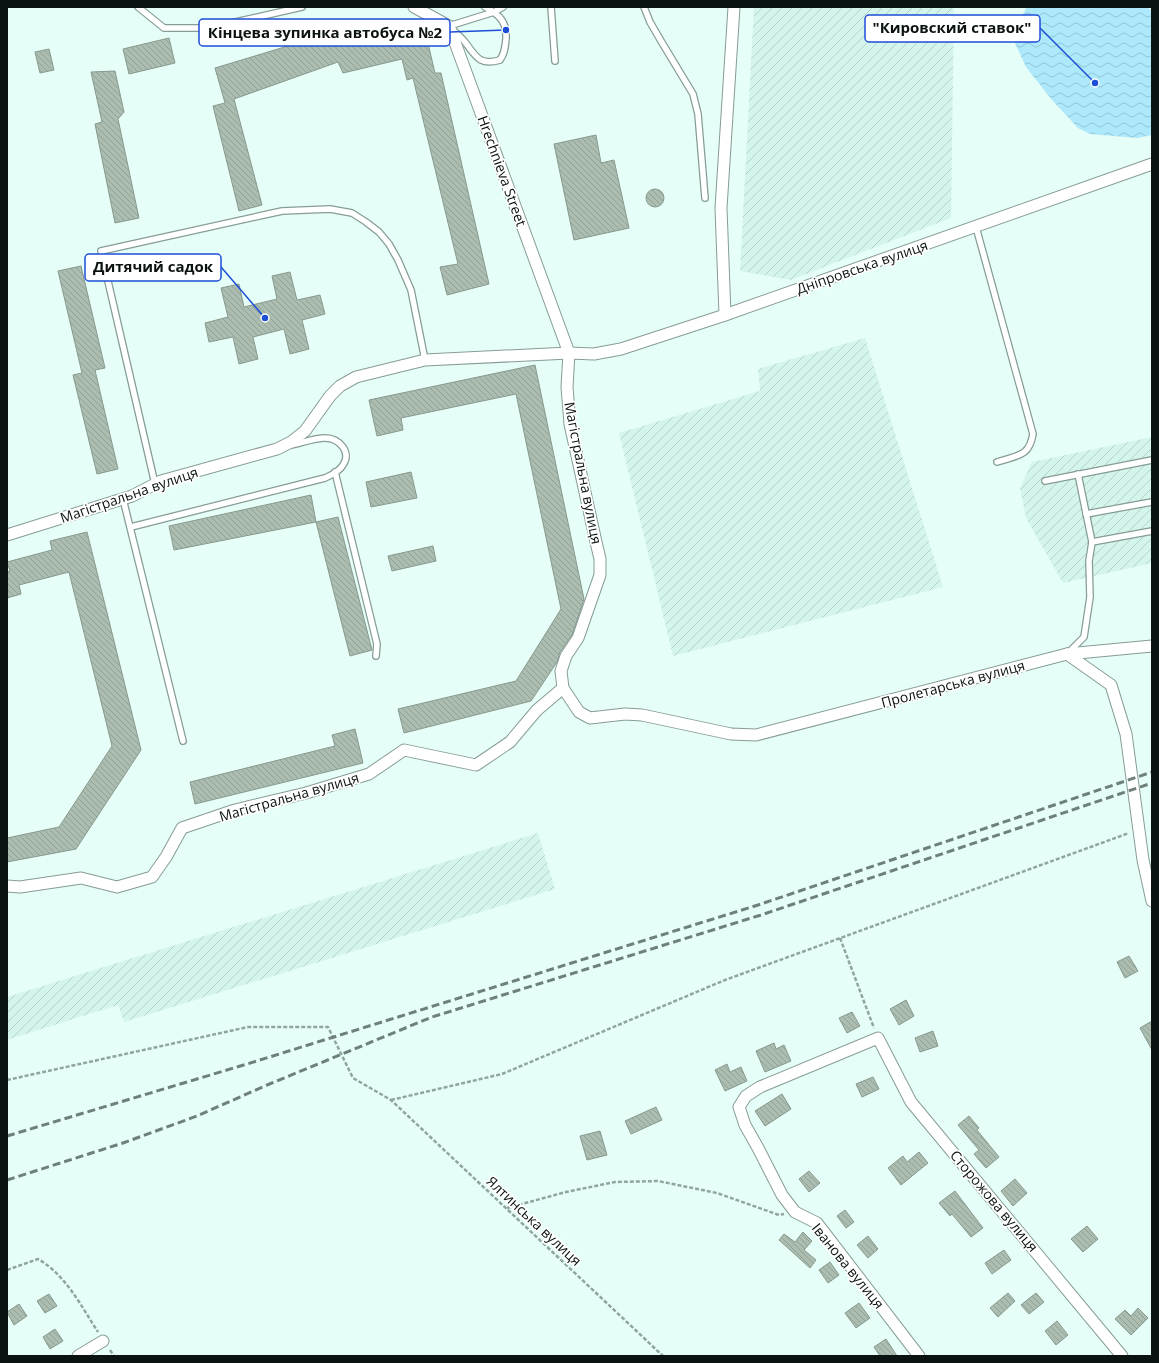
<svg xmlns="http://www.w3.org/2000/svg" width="1159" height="1363" font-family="'Open Sans',sans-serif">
	<defs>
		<pattern id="industrial-furrows" width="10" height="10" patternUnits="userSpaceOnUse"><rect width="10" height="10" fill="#d4f5ec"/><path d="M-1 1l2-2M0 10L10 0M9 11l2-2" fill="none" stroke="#b5d1c9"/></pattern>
		<pattern id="water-waves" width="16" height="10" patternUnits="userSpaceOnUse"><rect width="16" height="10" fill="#ade8fb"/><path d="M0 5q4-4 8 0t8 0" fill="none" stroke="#94c6d6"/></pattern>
		<pattern id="building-back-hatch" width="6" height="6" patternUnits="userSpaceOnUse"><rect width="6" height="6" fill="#abbdb1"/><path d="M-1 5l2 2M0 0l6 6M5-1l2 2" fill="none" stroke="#92a297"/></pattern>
	</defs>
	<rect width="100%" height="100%" fill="#e6fef8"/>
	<g fill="url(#industrial-furrows)">
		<polygon points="754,7 954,7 951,218 791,280 740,271"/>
		<polygon points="865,338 943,587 673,656 619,433 760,391 758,369"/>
		<polygon points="1152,437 1152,563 1063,583 1026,518 1020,488 1032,462"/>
		<polygon points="538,833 555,889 124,1022 118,1005 7,1040 7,997"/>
	</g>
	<polygon fill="url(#water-waves)" points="1027,7 1147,7 1152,11 1152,135 1137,138 1090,134 1078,128 1052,100 1026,67 1014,41 1019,21"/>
	<g fill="url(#building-back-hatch)" stroke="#88998e">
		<polygon points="423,22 435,73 441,73 489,284 447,295 440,267 458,264 413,78 407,80 402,59 343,73 338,62 234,99 262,205 239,211 213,106 225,103 215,68 331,33 336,42"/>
		<polygon points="169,38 175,63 129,74 123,49"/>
		<polygon points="49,49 54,70 40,73 35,52"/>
		<polygon points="115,71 124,112 118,119 139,218 115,223 95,124 102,122 91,72"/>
		<polygon points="596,135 601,163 614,160 629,228 574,240 554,144"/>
		<circle cx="655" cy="198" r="9"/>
		<polygon points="81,266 105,368 95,370 118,469 97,474 73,375 82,373 58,271"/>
		<polygon points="290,272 297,300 320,295 325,314 302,320 309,349 290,354 284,329 253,337 258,359 239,364 233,337 209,342 205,323 228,317 221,288 239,284 244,307 277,299 272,276"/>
		<polygon points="535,365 584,599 572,635 560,652 557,662 531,701 404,733 398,709 516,681 561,609 516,394 401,418 403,430 377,436 369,400"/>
		<polygon points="411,472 417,498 371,507 366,482"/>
		<polygon points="311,495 316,522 174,550 169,526"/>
		<polygon points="338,517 372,650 350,656 316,522"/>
		<polygon points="87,532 141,750 76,849 7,862 7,838 59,827 112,746 69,572 19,585 21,594 7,598 7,572 10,571 7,562 52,550 50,541"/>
		<polygon points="433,546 436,561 392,571 388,556"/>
		<polygon points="355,729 363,763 195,804 190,782 335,746 332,735"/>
		<polygon points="1129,956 1138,971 1125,978 1117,962"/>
		<polygon points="906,1000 914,1016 899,1025 890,1009"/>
		<polygon points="852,1012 860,1026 847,1033 839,1018"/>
		<polygon points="1152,1021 1152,1050 1140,1028"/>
		<polygon points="933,1031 938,1046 920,1052 915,1038"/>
		<polygon points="774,1043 776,1049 784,1045 791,1061 765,1072 756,1051"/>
		<polygon points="727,1064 730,1072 741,1067 747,1081 725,1091 715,1070"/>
		<polygon points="873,1077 879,1089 862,1097 856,1084"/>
		<polygon points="782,1094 791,1109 765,1126 755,1111"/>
		<polygon points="656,1107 662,1120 631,1134 625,1121"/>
		<polygon points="969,1116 979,1128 977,1130 999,1157 986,1168 974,1154 979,1150 958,1125"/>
		<polygon points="600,1131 607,1155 587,1160 580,1136"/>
		<polygon points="919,1152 928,1163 901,1185 888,1168 903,1156 907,1162"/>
		<polygon points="809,1171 820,1183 809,1192 799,1179"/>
		<polygon points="1015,1179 1027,1193 1013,1206 1001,1191"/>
		<polygon points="955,1191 983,1228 971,1237 952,1214 950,1216 939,1203"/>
		<polygon points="845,1210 854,1222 846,1228 837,1216"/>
		<polygon points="1087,1226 1098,1239 1083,1252 1071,1239"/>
		<polygon points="803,1232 812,1241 804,1250 816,1260 810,1268 779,1240 784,1234 795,1242"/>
		<polygon points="868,1236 878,1249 868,1258 857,1245"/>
		<polygon points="1004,1250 1011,1260 992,1274 985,1263"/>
		<polygon points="830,1262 839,1275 828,1283 819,1270"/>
		<polygon points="1008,1293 1015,1301 998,1317 990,1308"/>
		<polygon points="1036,1293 1044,1302 1029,1314 1021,1305"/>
		<polygon points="49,1294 57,1306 45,1313 37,1301"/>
		<polygon points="859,1303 870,1318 856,1328 845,1313"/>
		<polygon points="19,1304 27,1316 14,1325 7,1312"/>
		<polygon points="1138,1308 1148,1318 1131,1335 1115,1319 1125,1310 1131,1316"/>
		<polygon points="1057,1321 1068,1335 1056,1345 1045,1331"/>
		<polygon points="55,1329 63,1341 50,1349 43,1337"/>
		<polygon points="886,1339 897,1356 880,1356 874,1347"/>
	</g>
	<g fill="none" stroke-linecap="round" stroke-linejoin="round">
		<defs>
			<g id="lane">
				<polyline points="138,7 164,28 209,28 302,7"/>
				<path d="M485 7C500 15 507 22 506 39 505 47 505 53 500 60 480 66 476 57 465 42 460 36 454 31 449 26L494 12 503 7"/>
				<polyline points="551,7 555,61"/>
				<polyline points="644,7 650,22 661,41 693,94 698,114 705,198"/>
				<path d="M976 227 1033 434C1029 457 1018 455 997 462"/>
				<polyline points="335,472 377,644 376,656"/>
				<polyline points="1078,474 1092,542 1152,531"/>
				<polyline points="1045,481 1152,460"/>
				<polyline points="155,484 101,251 282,211 330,209 352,213 366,222 379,232 389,244 398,260 411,290 425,360"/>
				<polyline points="123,499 183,741"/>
				<polyline points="1086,514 1152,502"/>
				<path d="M131 527 325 478C331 475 339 472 343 465 352 452 339 438 325 438 315 438 301 443 291 445"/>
				<polyline points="1069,652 1084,637 1090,597 1089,561 1092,542"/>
			</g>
			<g id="street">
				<polyline points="414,7 449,26 569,353 567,387 570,424 596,542 600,559 600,575 578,638 566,656 561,671 563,688 579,712 590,718 625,714 642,715 731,734 756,735 1067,654 1152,646"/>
				<polyline points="725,315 721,208 734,7"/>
				<polyline points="7,535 132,496 161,481 277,449 291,442 305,431 330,396 340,386 356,377 425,360 569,353 594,354 621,349 725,315 1152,164"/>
				<polyline points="1067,654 1111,685 1126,734 1143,860 1152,901"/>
				<polyline points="7,886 20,887 81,878 117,887 152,877 166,857 182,828 235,810 306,793 369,774 404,750 476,765 510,742 537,710 563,688"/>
				<polyline points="78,1356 103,1341"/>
				<polyline points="919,1356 817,1223 795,1212 782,1195 758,1148 745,1125 739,1107 746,1096 760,1087 878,1038 911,1102 1122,1356"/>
			</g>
		</defs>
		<use href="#lane" stroke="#869c96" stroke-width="8"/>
		<use href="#street" stroke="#869c96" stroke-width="13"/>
		<g stroke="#91a49f" stroke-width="2.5" stroke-dasharray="4 2" stroke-linecap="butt">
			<polyline points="840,938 874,1028"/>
			<polyline points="7,1080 248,1027 328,1027 353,1078 391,1100 663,1356"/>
			<polyline points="391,1100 502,1074 725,980 1129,833"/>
			<polyline points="507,1208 566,1192 615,1182 658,1181 717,1193 779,1215 784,1214"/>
			<path d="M7 1270 38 1259C66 1275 81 1306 98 1332"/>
			<polyline points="110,1350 114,1356"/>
		</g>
		<use href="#lane" stroke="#fff" stroke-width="5.5"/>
		<use href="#street" stroke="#fff" stroke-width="11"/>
		<g stroke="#6f7f7c" stroke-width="3" stroke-dasharray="8 4" stroke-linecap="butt">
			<polyline points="7,1136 247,1064 758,905 1152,772"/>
			<polyline points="7,1180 123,1143 197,1116 267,1085 432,1017 761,915 1152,783"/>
		</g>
	</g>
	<g text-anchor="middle" stroke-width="3.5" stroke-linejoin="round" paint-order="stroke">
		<g font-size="14" fill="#0a1311" stroke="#fff">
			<text transform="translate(502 171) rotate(70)" y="5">Hrechnieva Street</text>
			<text transform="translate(862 267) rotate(-19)" y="5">Дніпровська вулиця</text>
			<text transform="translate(583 473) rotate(79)" y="5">Магістральна вулиця</text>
			<text transform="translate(129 495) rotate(-19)" y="5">Магістральна вулиця</text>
			<text transform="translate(953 684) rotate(-15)" y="5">Пролетарська вулиця</text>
			<text transform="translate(289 797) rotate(-16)" y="5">Магістральна вулиця</text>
			<text transform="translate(994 1201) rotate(50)" y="5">Сторожова вулиця</text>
			<text transform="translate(534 1221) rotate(43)" y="5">Ялтинська вулиця</text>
			<text transform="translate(848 1266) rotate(51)" y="5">Іванова вулиця</text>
		</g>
	</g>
	<path fill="none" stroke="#1d4ed8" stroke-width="1.5" d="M1095 83L1040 28M506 30L450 32M265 318L221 267"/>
	<g fill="#1d4ed8" stroke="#fff" stroke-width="1.5">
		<circle cx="1095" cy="83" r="4"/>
		<circle cx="506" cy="30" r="4"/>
		<circle cx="265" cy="318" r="4"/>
	</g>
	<g fill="#fff" stroke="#1d4ed8" stroke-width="1.5">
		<rect x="865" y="15" width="175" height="27" rx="4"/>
		<rect x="199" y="19" width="251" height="27" rx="4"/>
		<rect x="85" y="254" width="136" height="27" rx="4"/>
	</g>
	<g font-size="15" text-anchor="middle" font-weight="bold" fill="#0a1311">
		<text x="952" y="33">"Кировский ставок"</text>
		<text x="325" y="38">Кінцева зупинка автобуса №2</text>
		<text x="153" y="272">Дитячий садок</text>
	</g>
	<rect width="1159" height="1363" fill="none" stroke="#0a1311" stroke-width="16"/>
</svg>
